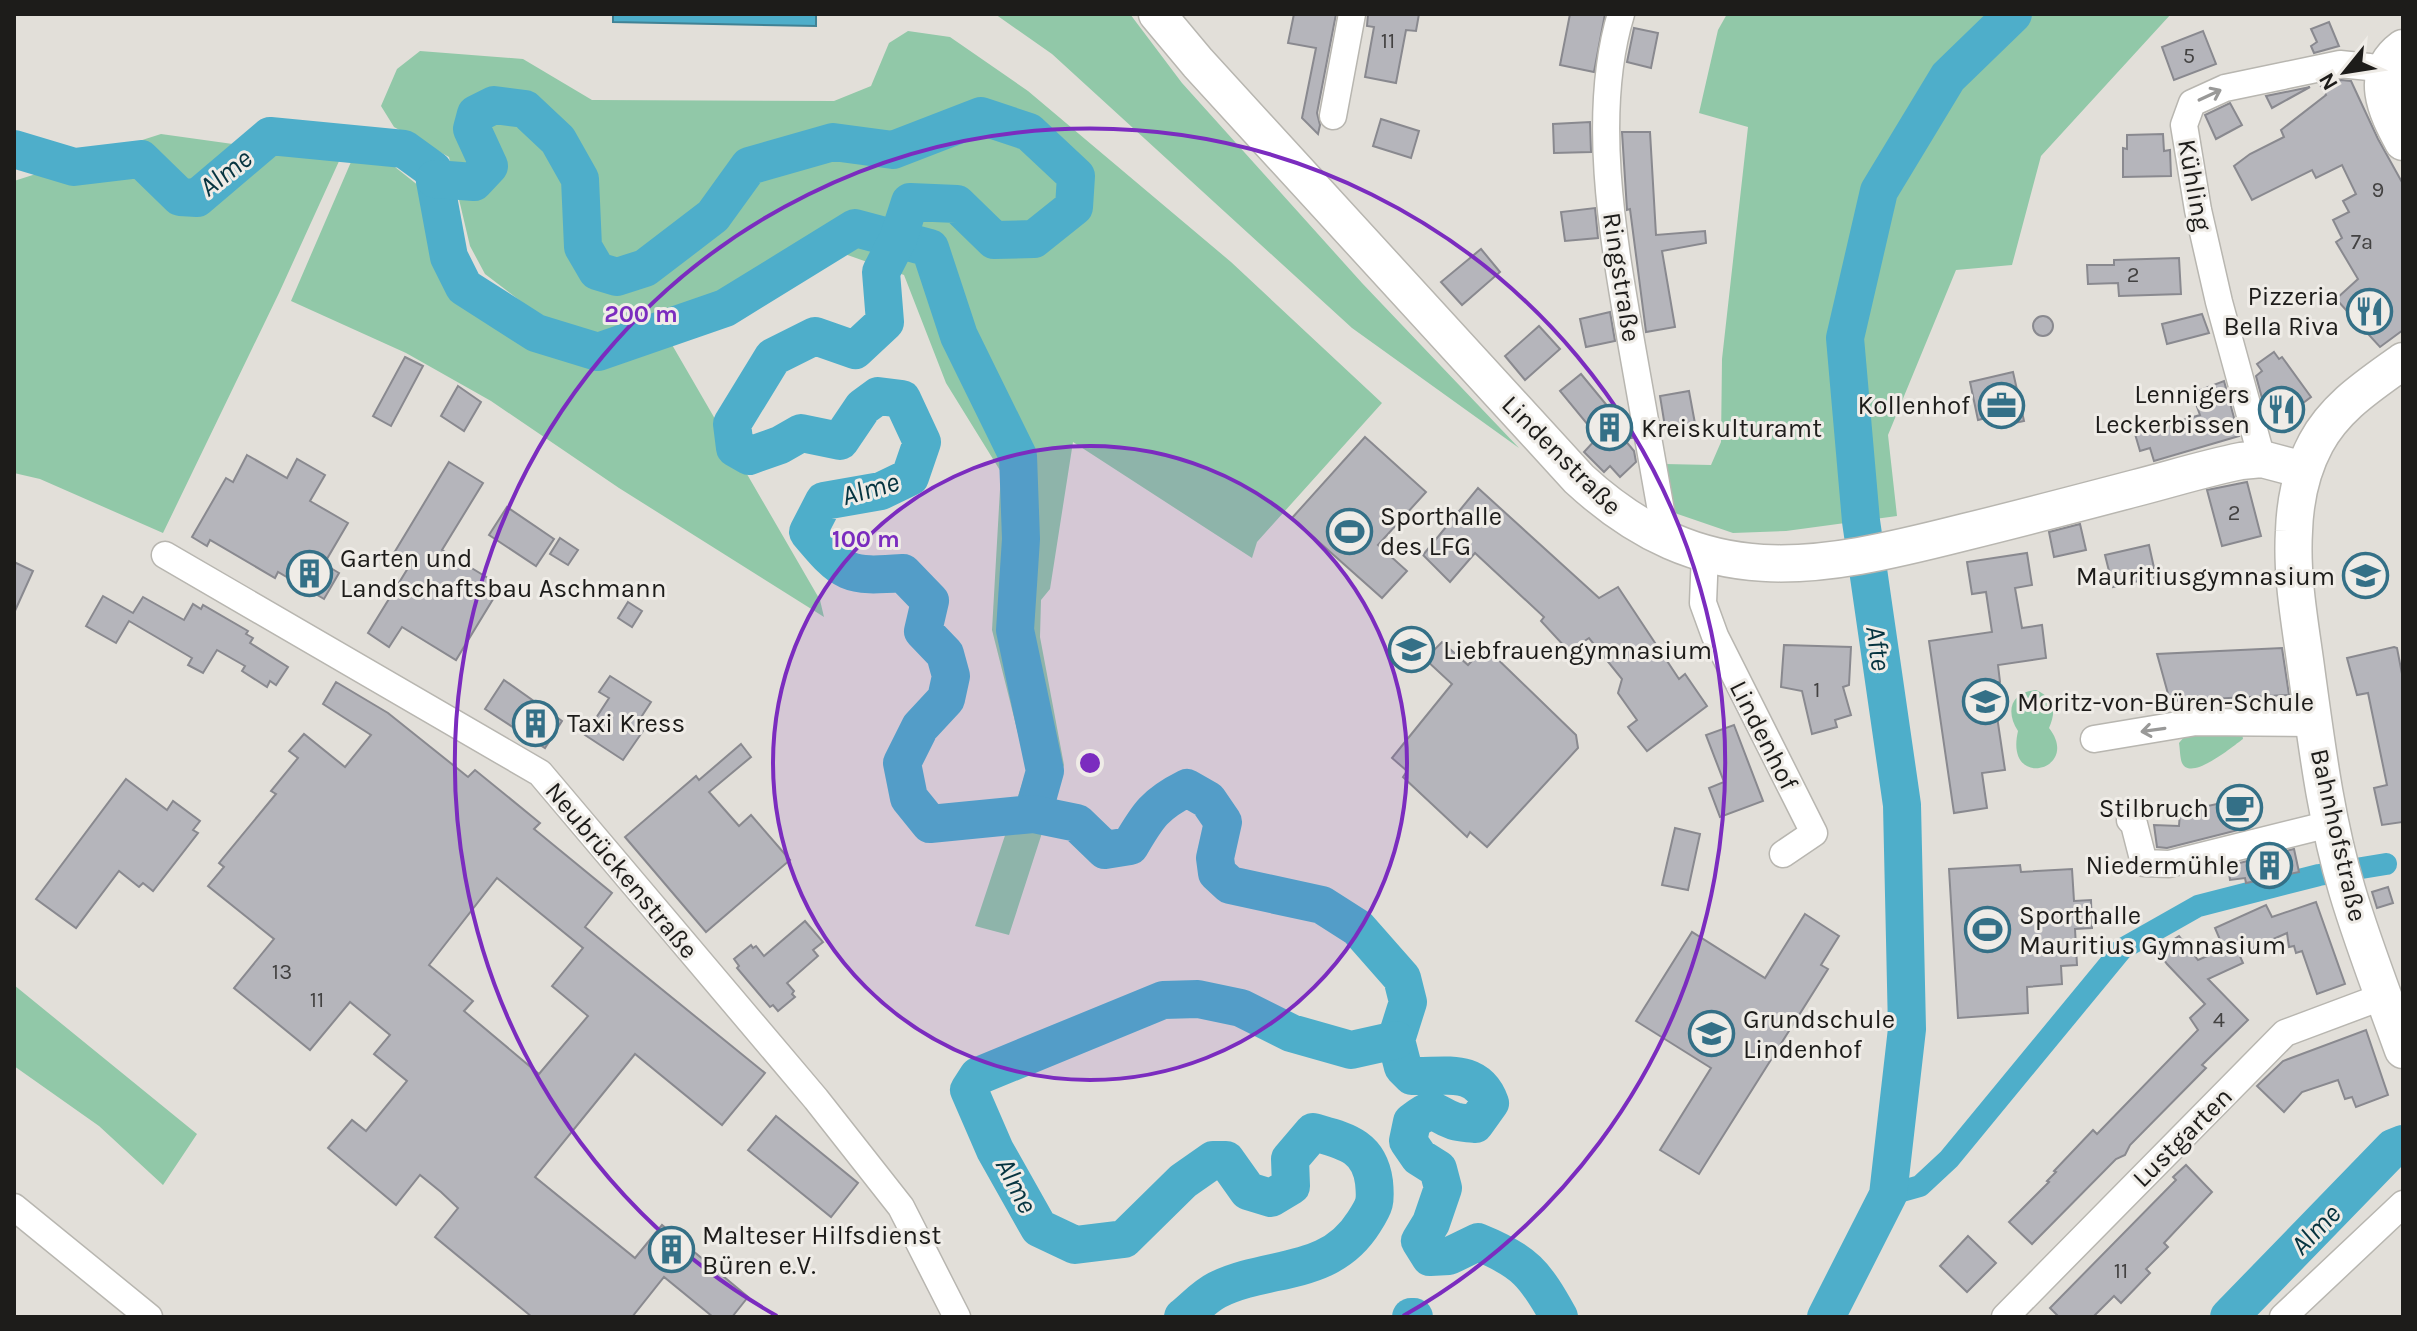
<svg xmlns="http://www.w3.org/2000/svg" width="2417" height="1331" font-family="Karla,sans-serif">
	<rect width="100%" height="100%" fill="#e2dfd9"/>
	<g fill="#91c8a8">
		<polygon points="995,14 1130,14 1182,83 1362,283 1519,448 1352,328 1052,54"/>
		<polygon points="1727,14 2171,14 2041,156 2012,265 1956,270 1888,435 1897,516 1786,531 1733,533 1663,509 1665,464 1711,465 1721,442 1722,359 1748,127 1699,113 1718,30"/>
		<polygon points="908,31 950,37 1028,91 1231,262 1382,403 1257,542 1252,558 1073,442 1050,589 1041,600 1040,637 1064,765 1009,935 975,926 1027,769 992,630 1001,472 946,383 904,275 839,252 730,319 671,343 820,600 824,617 619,488 491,401 406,353 291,301 354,155 395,167 419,186 437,264 451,296 534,347 600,363 670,343 658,312 602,334 540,316 485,274 470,246 449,157 394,127 381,106 397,69 420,51 523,59 592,100 834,101 871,86 889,43"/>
		<polygon points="161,134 340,159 279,293 163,533 40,479 14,473 14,181"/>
		<path d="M2036 690C2054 698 2057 710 2049 728 2082 770 2004 791 2018 731 2005 711 2011 692 2036 690Z"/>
		<path d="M2190 730 2242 733 2243 739C2233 746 2191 782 2182 763 2180 758 2180 749 2179 743Z"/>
		<polygon points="14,985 197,1134 163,1185 99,1126 14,1066"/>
	</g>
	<polygon fill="#4eaeca" stroke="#3f8295" stroke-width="2" points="613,14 816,14 816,26 613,22"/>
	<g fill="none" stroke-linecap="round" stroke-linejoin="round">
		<polyline stroke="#4eaeca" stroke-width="22" points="1888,1195 1920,1186 1949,1159 2122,949 2198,906 2319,875 2386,864"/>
		<g stroke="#4eaeca" stroke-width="38">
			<polyline points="14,149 74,167 141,159 180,197 197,198 270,136 404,149 433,170 449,257 464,287 536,333 598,352 725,308 855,228 930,248 959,336 1018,456 1021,539 1015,630 1045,771 1033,814"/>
			<path d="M435 179 474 182 489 166 472 129 476 114 494 105 525 109 558 140 580 179 583 247 597 271 617 277 645 268 713 216 749 166 833 142 893 150 981 116 1029 132 1076 176 1074 207 1034 239 994 240 957 204 910 202 898 239 881 272 885 322 855 350 815 336 773 357 732 424 735 448 749 456 780 445 801 433 840 441 863 407 878 396 902 399 922 442 910 477 881 491 824 501 808 532C844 575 847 577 903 573L930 601 923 631 945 654 951 676 946 699 920 727 902 763 909 798 930 824 1033 814 1077 823 1105 850 1130 846C1148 815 1155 804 1187 788L1208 800 1223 822 1215 858 1217 873 1230 885 1322 905 1358 928 1402 978 1408 1002 1396 1040 1403 1067 1412 1076C1445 1077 1477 1067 1490 1103L1475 1124C1468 1123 1460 1123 1454 1121 1430 1112 1436 1103 1412 1122L1408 1141 1419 1157 1438 1169 1443 1188 1431 1223 1420 1241 1430 1257 1449 1256 1478 1242C1525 1261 1535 1274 1559 1317"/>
			<path d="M1183 1317C1194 1308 1205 1296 1217 1290 1270 1264 1329 1278 1364 1222 1375 1205 1376 1202 1374 1182 1369 1145 1344 1141 1313 1132L1290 1159 1291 1186 1271 1198 1248 1191 1226 1160H1213L1183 1181 1124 1239 1075 1245 1039 1228 995 1150 969 1090 978 1076 1163 1000 1198 999 1241 1008 1291 1033 1351 1050 1396 1040"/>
			<polyline points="1411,1317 1414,1317"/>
			<polyline points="1826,1317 1888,1195 1907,1029 1902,805 1861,521 1845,338 1879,191 1948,77 2013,14"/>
			<polyline points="2229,1317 2393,1148 2403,1144"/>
		</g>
	</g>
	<g fill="#b5b5bb" stroke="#89898f" stroke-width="2" fill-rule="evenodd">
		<polygon points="1294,14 1336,14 1317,113 1320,125 1318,134 1302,118 1316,48 1288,43"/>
		<polygon points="1368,14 1419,14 1416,31 1406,30 1396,83 1365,77 1374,27 1367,26"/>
		<polygon points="1570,14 1605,14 1594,72 1560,65"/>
		<polygon points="2329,22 2339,46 2314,53 2311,46 2317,42 2311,29"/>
		<polygon points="1634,28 1658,33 1651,68 1627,62"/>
		<polygon points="2203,31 2216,64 2174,80 2162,47"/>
		<polygon points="2341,80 2351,81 2378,139 2403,184 2403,330 2380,347 2336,299 2358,279 2336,242 2342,238 2333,220 2349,212 2343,201 2356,194 2342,165 2316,178 2312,170 2252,200 2234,166 2250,154 2284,137 2281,130 2326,95 2320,85"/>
		<polygon points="2310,87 2272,108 2266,96"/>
		<polygon points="2230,103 2242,125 2216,139 2205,115"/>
		<polygon points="1381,119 1419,131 1411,158 1373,146"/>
		<polygon points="1590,122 1591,152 1554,153 1553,124"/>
		<polygon points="1622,132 1650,132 1656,235 1705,231 1706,243 1662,251 1675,327 1646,332 1630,209 1627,210"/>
		<polygon points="2163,134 2164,151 2170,150 2171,176 2123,177 2123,148 2127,149 2127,135"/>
		<polygon points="1595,208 1598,238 1565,241 1561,212"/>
		<polygon points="1481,249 1500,272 1462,305 1441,282"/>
		<polygon points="2179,258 2181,294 2119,296 2118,283 2088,284 2087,265 2114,265 2114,260"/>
		<polygon points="1610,312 1615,341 1586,347 1580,319"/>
		<polygon points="2202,314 2209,333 2167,344 2162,324"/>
		<circle cx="2043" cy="326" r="10"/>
		<polygon points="1539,326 1560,349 1525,380 1505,356"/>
		<polygon points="2274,352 2279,359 2282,357 2311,397 2275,424 2265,409 2256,376 2262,371 2257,364"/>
		<polygon points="405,357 423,366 391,426 373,416"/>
		<polygon points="2013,372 2024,421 2000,426 1998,415 1978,420 1970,382"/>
		<polygon points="1581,374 1618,419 1620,418 1630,430 1632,438 1624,439 1634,451 1636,462 1620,477 1610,466 1604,472 1584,452 1598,437 1560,391"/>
		<polygon points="2224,381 2239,436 2154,461 2150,448 2140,451 2135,434 2200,415 2192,393"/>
		<polygon points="458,386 481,402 464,431 441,416"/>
		<polygon points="1689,391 1696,429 1666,433 1660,396"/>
		<polygon points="1365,437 1426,492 1378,545 1407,571 1382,598 1292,518"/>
		<polygon points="247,455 287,478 297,459 325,475 310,501 348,523 324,564 339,573 324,599 278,572 275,578 210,540 207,546 192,537 226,478 233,482"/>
		<polygon points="449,462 483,483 442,550 501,586 456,660 402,627 389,647 368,633 408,568 391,558"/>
		<polygon points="2247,482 2261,536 2222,546 2207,490"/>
		<polygon points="1478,488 1599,598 1618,587 1679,679 1685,674 1707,706 1647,751 1628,727 1637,720 1618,693 1622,679 1589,638 1574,648 1566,648 1541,621 1544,617 1475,553 1450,582 1423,555"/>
		<polygon points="507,507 554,539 536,566 489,535"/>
		<polygon points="2080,524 2086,550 2054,557 2049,532"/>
		<polygon points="560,538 578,550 568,565 550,554"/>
		<polygon points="2149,545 2156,577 2113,587 2105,555"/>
		<polygon points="2027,553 2032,585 2015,588 2022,628 2042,625 2046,658 1998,665 2000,682 1992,683 2005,770 1982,773 1987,808 1954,813 1929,641 1992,632 1986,592 1972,594 1967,562"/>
		<polygon points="14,562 33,571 14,613"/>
		<polygon points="103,596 133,613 143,597 184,620 193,604 201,609 203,605 248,631 246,634 253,638 250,643 288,667 276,685 270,681 267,687 242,671 245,666 217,650 203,673 188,665 192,658 129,621 116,643 86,626"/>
		<polygon points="628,602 642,611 632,627 618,618"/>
		<polygon points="1442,642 1468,665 1485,647 1576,735 1578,748 1487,847 1470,832 1467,837 1403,777 1407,771 1392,758 1452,684 1425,659"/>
		<polygon points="1784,645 1851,647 1849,685 1843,687 1851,715 1835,720 1837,727 1812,734 1802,691 1781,687"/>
		<polygon points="2394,647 2397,648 2403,679 2403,822 2382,825 2374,788 2387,785 2368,693 2357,695 2347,658"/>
		<polygon points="2282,648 2289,695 2170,701 2157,654"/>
		<polygon points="610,676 651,702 636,725 643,731 623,760 585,735 609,698 599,692"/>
		<polygon points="504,680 562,721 545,748 485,709"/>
		<path d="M336 682 388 713 468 777 475 770 540 823 534 829 612 893 585 927 765 1073 722 1125 635 1054 535 1177 635 1258 662 1225 748 1297 732 1317H713L664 1277 632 1317H532L435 1237 458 1208 441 1192 420 1175 396 1205 328 1148 352 1120 366 1131 407 1081 374 1054 390 1035 350 1002 310 1050 234 988 274 939 208 886 224 867 219 863 276 794 271 791 298 758 289 751 304 734 345 767 371 735 323 704ZM497 878 583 948 552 986 588 1016 539 1074 464 1011 473 1001 429 965Z"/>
		<polygon points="1734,725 1763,801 1720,817 1709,788 1724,782 1706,735"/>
		<polygon points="741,744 751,757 709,792 739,826 751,815 790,860 706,932 625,837 696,776 699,780"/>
		<polygon points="126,779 167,810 173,801 200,821 193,830 198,833 153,891 143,883 139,887 119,871 76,928 36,899"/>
		<polygon points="2249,797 2250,827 2167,848 2157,847 2154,825 2179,826 2180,812"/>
		<polygon points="1675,828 1700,834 1688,890 1662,885"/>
		<polygon points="2294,849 2299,872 2246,883 2245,878 2230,880 2228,866"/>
		<polygon points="2020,865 2021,872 2072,869 2074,901 2091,900 2092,928 2075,929 2077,965 2061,966 2062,984 2027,987 2028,1013 1958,1018 1949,869"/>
		<polygon points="2388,887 2393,903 2377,908 2372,892"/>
		<polygon points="2316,902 2345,984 2317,994 2302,951 2296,953 2294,946 2289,947 2287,933 2239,954 2243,963 2208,979 2248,1020 2202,1065 2206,1068 2130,1145 2125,1155 2116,1159 2032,1244 2009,1222 2049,1182 2047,1181 2056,1172 2054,1171 2093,1130 2097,1134 2198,1030 2190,1018 2205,1004 2167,964 2157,950 2179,936 2198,960 2224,949 2215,928 2266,905 2272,917"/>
		<polygon points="1805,914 1839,936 1821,965 1828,969 1699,1174 1660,1150 1711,1068 1636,1021 1692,932 1765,978"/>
		<polygon points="805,921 823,942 813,950 818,956 787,983 794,991 792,994 795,997 778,1011 773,1005 770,1007 737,968 739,966 734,959 751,945 753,948 756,946 764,956"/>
		<polygon points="2366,1030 2388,1095 2356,1107 2352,1097 2345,1099 2338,1080 2302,1092 2284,1112 2257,1086 2283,1061"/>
		<polygon points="776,1116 858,1183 831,1217 748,1150"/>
		<polygon points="2186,1165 2212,1192 2164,1243 2168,1247 2146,1269 2150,1273 2121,1303 2114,1296 2093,1317 2059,1317 2050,1308 2176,1180 2173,1177"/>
		<polygon points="1968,1236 1996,1263 1967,1292 1940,1266"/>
	</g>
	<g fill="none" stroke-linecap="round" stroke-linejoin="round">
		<defs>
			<g id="street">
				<path d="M1621 14C1590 116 1614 243 1632 347 1643 411 1655 475 1666 539"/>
				<polyline points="1333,116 1352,14"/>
				<polyline points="2262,459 2219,302 2198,210 2184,125 2192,103 2225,88 2340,64 2369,67 2383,73"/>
				<polyline points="1705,553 1703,603 1715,636 1814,833 1783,854"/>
				<polyline points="165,555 540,773 816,1099 901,1207 957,1317"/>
				<polyline points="2094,739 2196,722 2314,723"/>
				<polyline points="2130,820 2134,824 2144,863 2169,864 2330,824"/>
				<polyline points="14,1207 149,1317"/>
				<polyline points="2005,1317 2285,1033 2384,996"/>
				<polyline points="2283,1317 2403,1204"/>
			</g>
			<g id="secondary">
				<path d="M1157 14 1198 63 1579 479C1704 594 1815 570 1965 532 2022 518 2079 503 2136 488 2171 479 2206 468 2241 461L2262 459 2304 470"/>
				<path d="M2403 48C2368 74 2386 111 2403 142"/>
				<path d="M2403 361C2370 385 2336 406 2316 443 2302 469 2295 501 2294 531 2291 579 2301 628 2307 675 2317 747 2326 820 2347 890 2363 944 2384 997 2403 1050"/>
			</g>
		</defs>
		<use href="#street" stroke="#b8b6b0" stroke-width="29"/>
		<use href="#secondary" stroke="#b8b6b0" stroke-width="39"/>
		<use href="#street" stroke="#fff" stroke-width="26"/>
		<use href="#secondary" stroke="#fff" stroke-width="36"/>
	</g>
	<defs><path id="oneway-shaft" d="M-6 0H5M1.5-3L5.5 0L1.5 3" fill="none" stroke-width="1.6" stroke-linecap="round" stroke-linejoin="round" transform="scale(2)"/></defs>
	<g stroke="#999998">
		<use href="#oneway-shaft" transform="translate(2210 95) rotate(-25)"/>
		<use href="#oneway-shaft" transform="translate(2153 730) rotate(172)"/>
	</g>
	<circle cx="1090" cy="763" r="317" fill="#7b2cbf" fill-opacity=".12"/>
	<g fill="none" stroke="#7b2cbf" stroke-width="4">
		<circle cx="1090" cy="763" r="317"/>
		<path d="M777 1316A635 635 0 1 1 1403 1316"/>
	</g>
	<defs>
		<symbol id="restaurant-ring" viewBox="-11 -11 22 22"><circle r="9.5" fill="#efece7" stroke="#347087" stroke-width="1.5"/><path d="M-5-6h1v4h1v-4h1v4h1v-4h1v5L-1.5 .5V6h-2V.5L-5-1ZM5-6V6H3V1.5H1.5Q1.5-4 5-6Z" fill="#347087"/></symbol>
		<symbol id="office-ring" viewBox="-11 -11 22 22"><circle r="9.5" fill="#efece7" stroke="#347087" stroke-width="1.5"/><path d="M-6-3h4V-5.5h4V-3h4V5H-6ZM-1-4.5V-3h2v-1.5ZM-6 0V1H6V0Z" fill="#347087"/></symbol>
		<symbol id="building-ring" viewBox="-11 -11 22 22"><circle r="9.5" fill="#efece7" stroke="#347087" stroke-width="1.5"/><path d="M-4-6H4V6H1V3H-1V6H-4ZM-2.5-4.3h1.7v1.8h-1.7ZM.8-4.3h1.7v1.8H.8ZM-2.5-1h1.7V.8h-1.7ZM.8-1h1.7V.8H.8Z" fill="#347087"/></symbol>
		<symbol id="stadium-ring" viewBox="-11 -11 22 22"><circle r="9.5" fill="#efece7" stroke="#347087" stroke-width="1.5"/><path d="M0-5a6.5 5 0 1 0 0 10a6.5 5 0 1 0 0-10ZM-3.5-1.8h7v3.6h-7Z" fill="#347087"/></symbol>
		<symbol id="school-ring" viewBox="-11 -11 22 22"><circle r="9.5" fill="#efece7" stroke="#347087" stroke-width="1.5"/><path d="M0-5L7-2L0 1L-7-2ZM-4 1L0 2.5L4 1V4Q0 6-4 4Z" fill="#347087"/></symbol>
		<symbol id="cafe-ring" viewBox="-11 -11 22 22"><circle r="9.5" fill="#efece7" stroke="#347087" stroke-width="1.5"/><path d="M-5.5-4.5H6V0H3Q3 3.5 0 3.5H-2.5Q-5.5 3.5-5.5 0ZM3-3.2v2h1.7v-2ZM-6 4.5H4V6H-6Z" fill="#347087"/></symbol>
	</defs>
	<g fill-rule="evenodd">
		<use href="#restaurant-ring" x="2344" y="286" width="51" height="51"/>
		<use href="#office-ring" x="1976" y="380" width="51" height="51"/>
		<use href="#restaurant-ring" x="2256" y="384" width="51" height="51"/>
		<use href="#building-ring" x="1584" y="402" width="51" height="51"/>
		<use href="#stadium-ring" x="1324" y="506" width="51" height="51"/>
		<use href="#building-ring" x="284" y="548" width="51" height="51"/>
		<use href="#school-ring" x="2340" y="550" width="51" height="51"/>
		<use href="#school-ring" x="1386" y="624" width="51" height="51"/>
		<use href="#school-ring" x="1960" y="676" width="51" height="51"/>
		<use href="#building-ring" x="510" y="698" width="51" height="51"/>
		<use href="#cafe-ring" x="2214" y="782" width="51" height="51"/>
		<use href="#building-ring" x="2244" y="840" width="51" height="51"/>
		<use href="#stadium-ring" x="1962" y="904" width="51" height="51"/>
		<use href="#school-ring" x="1686" y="1008" width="51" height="51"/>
		<use href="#building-ring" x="646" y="1224" width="51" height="51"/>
	</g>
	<g text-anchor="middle" stroke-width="6" stroke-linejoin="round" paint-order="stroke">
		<g font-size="22" fill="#434242">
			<text x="1388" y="48">11</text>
			<text x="2189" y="63">5</text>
			<text x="2378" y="197">9</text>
			<text x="2362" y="249">7a</text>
			<text x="2133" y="282">2</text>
			<text x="2234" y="520">2</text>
			<text x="1817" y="697">1</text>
			<text x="282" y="979">13</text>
			<text x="317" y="1007">11</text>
			<text x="2219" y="1027">4</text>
			<text x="2121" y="1278">11</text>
		</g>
		<g font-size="26" fill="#1d1c1a" stroke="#efece7">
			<text transform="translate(2195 185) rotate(80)" y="9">Kühling</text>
			<text transform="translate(1622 277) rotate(81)" y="9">Ringstraße</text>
			<text transform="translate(1562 455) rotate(45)" y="9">Lindenstraße</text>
			<text transform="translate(1764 735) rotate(63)" y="9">Lindenhof</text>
			<text transform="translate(2339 835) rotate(77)" y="9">Bahnhofstraße</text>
			<text transform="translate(622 870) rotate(50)" y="9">Neubrückenstraße</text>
			<text transform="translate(2182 1137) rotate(-45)" y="9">Lustgarten</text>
		</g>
		<g font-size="26" fill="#1d1c1a" stroke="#efece7" text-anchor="start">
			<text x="2339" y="305" text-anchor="end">Pizzeria<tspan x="2339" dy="30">Bella Riva</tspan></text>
			<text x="2250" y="403" text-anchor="end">Lennigers<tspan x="2250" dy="30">Leckerbissen</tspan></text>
			<text x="1970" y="414" text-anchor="end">Kollenhof</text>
			<text x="1641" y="437">Kreiskulturamt</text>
			<text x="1380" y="525">Sporthalle<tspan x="1380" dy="30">des LFG</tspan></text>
			<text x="340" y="567">Garten und<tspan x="340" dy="30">Landschaftsbau Aschmann</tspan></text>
			<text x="2335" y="585" text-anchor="end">Mauritiusgymnasium</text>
			<text x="1443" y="659">Liebfrauengymnasium</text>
			<text x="2017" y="711">Moritz-von-Büren-Schule</text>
			<text x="567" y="732">Taxi Kress</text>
			<text x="2209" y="817" text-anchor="end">Stilbruch</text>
			<text x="2239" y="874" text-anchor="end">Niedermühle</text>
			<text x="2019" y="924">Sporthalle<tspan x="2019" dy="30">Mauritius Gymnasium</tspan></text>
			<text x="1743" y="1028">Grundschule<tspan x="1743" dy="30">Lindenhof</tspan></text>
			<text x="702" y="1244">Malteser Hilfsdienst<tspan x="702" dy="30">Büren e.V.</tspan></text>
		</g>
		<g font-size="28" font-style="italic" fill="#063440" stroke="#efece7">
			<text transform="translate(225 172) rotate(-38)" y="10">Alme</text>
			<text transform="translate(870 488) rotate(-16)" y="10">Alme</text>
			<text transform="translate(1879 648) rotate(82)" y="10">Afte</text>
			<text transform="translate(1017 1185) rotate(63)" y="10">Alme</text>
			<text transform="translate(2315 1229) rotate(-46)" y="10">Alme</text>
		</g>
	</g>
	<circle cx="1090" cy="763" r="12" fill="#7b2cbf" stroke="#efece7" stroke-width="4"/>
	<g font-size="24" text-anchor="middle" font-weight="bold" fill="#7b2cbf" stroke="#efece7" stroke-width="6" stroke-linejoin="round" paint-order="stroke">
		<text x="641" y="322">200 m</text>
		<text x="866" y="547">100 m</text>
	</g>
	<rect width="2417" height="1331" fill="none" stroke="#1d1c1a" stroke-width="32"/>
	<g transform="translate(2345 72) rotate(240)" stroke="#efece7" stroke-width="6" paint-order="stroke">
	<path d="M0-6L14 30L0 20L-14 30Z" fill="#1d1c1a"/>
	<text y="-12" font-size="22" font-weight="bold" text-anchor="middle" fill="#1d1c1a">N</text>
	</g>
</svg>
